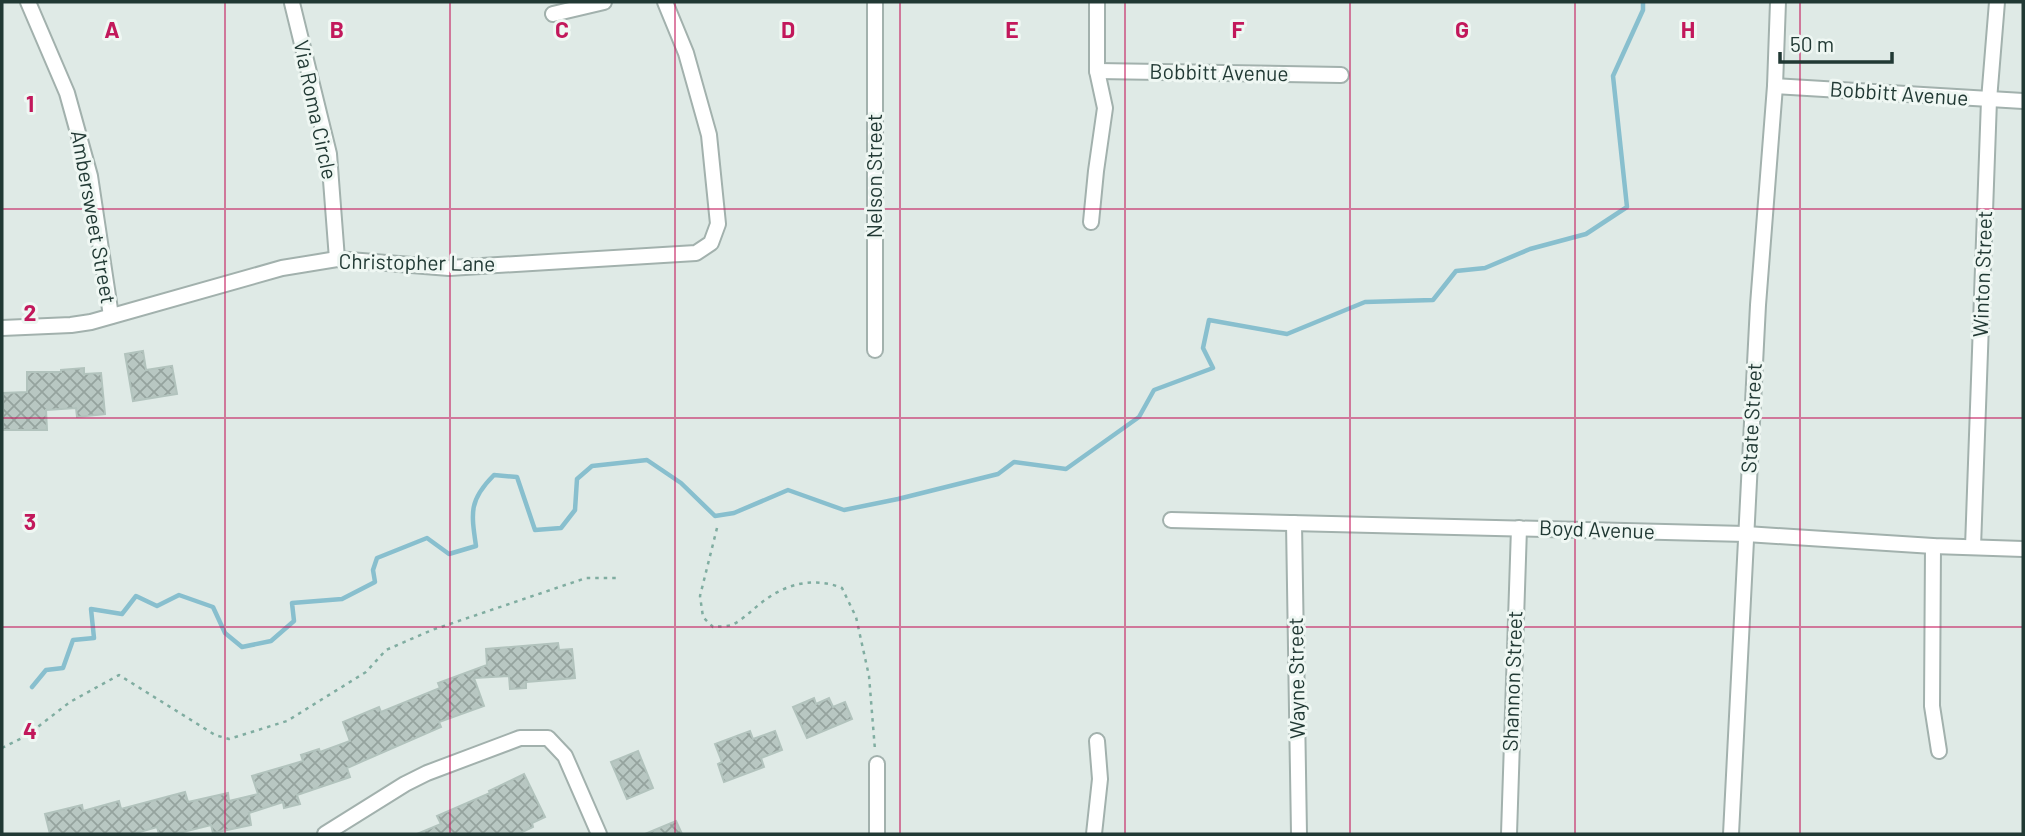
<svg xmlns="http://www.w3.org/2000/svg" width="2025" height="836" font-family="Barlow,sans-serif">
	<defs>
		<pattern id="building-cross-hatch" width="8" height="8" patternUnits="userSpaceOnUse" patternTransform="scale(1.75)"><rect width="8" height="8" fill="#b8c7c2"/><path d="M0 0l8 8M0 8l8-8" fill="none" stroke="#95a39e"/></pattern>
	</defs>
	<rect width="100%" height="100%" fill="#dfeae6"/>
	<g fill="none" stroke-linecap="round" stroke-linejoin="round">
		<path stroke="#88bfce" stroke-width="4.5" d="M32 687 46 670 63 668 73 640 94 638 91 609 122 614 136 596 157 606 179 595 213 607 225 633 242 647 271 641 294 621 292 603 342 599 375 582 373 570 377 558 427 538 449 554 476 546C471 512 469 500 494 475L517 477 535 530 561 528 575 510 577 479 592 466 647 460 681 483 715 516 734 513 788 490 844 510 898 499 998 474 1014 462 1066 469 1139 417 1154 390 1213 368 1203 348 1209 320 1287 334 1365 302 1433 300 1456 271 1485 268 1530 249 1586 234 1627 207 1613 76 1643 10V2"/>
	</g>
	<g fill="url(#building-cross-hatch)" stroke="#b2c3bd" stroke-width="2">
		<polygon points="143,351 146,370 172,366 177,394 133,401 125,354"/>
		<polygon points="84,368 84,374 101,373 105,414 77,417 76,408 46,410 47,430 3,430 3,393 27,392 27,372 61,372 61,370"/>
		<polygon points="558,643 559,650 572,649 575,678 526,682 526,688 510,689 509,676 474,678 484,706 439,722 441,727 347,768 350,777 297,795 300,804 284,808 283,802 249,813 251,825 213,833 211,825 175,834 159,834 157,827 133,834 50,834 45,814 82,805 83,811 119,801 121,809 185,792 188,802 228,793 229,801 258,794 252,776 303,761 301,755 319,749 320,752 350,741 343,722 379,707 381,712 440,688 438,683 487,665 486,649"/>
		<polygon points="814,698 816,704 829,698 833,707 845,702 852,719 807,738 793,707"/>
		<polygon points="750,731 753,739 775,731 782,750 761,758 764,767 724,782 718,764 722,762 715,744"/>
		<polygon points="638,751 653,788 627,799 611,762"/>
		<polygon points="524,774 545,817 532,823 533,827 518,834 417,834 441,824 437,816 490,793 489,791"/>
		<polygon points="676,821 682,834 645,834"/>
	</g>
	<g fill="none" stroke-linecap="round" stroke-linejoin="round">
		<defs>
			<g id="minor">
				<polyline points="28,2 67,93 90,176 111,316"/>
				<polyline points="292,3 329,154 337,259"/>
				<polyline points="553,14 604,2"/>
				<polyline points="1097,71 1341,75"/>
				<polyline points="1775,86 2023,101"/>
				<polyline points="1091,222 1096,171 1105,108 1097,71 1097,2"/>
				<polyline points="2,328 71,325 91,322 282,268 337,259 449,268 696,253 711,243 718,224 709,135 686,53 665,2"/>
				<polyline points="875,350 875,2"/>
				<polyline points="1171,520 1746,534 1933,546 2023,549"/>
				<polyline points="1294,523 1299,834"/>
				<polyline points="1933,546 1932,706 1939,751"/>
				<polyline points="1973,547 1989,100 1997,2"/>
				<polyline points="877,764 877,834"/>
				<polyline points="325,834 405,784 427,773 520,738 548,738 565,756 599,834"/>
				<polyline points="1094,834 1100,779 1097,741"/>
				<polyline points="1509,834 1519,528"/>
				<polyline points="1731,834 1758,305 1775,86 1778,2"/>
			</g>
		</defs>
		<use href="#minor" stroke="#a2b1ad" stroke-width="18"/>
		<g stroke="#80ada1" stroke-width="2.5" stroke-dasharray="3.5 5" stroke-linecap="butt">
			<path d="M717 528 700 596 703 617 713 627C719 626 729 627 734 624 745 618 755 607 765 600 788 583 815 577 842 588L856 617 869 676 875 750"/>
			<polyline points="2,748 26,736 70,702 119,675 215,735 229,739 287,721 366,672 386,650 432,630 586,578 617,578"/>
		</g>
		<use href="#minor" stroke="#fff" stroke-width="14"/>
	</g>
	<path fill="none" stroke="#c2185b" stroke-width="2" stroke-opacity="0.55" d="M225 2V834M450 2V834M675 2V834M900 2V834M1125 2V834M1350 2V834M1575 2V834M1800 2V834M2 209H2023M2 418H2023M2 627H2023"/>
	<g text-anchor="middle" stroke-width="6" stroke-linejoin="round" paint-order="stroke">
		<g font-size="21" fill="#213934" stroke="#eff7f3">
			<text transform="translate(1219 73) rotate(1)" y="7">Bobbitt Avenue</text>
			<text transform="translate(1899 94) rotate(4)" y="7">Bobbitt Avenue</text>
			<text transform="translate(315 110) rotate(78)" y="7">Via Roma Circle</text>
			<text transform="translate(875 176) rotate(-90)" y="7">Nelson Street</text>
			<text transform="translate(93 217) rotate(80)" y="7">Ambersweet Street</text>
			<text transform="translate(417 263) rotate(1)" y="7">Christopher Lane</text>
			<text transform="translate(1983 274) rotate(-88)" y="7">Winton Street</text>
			<text transform="translate(1752 418) rotate(-87)" y="7">State Street</text>
			<text transform="translate(1597 530) rotate(2)" y="7">Boyd Avenue</text>
			<text transform="translate(1297 678) rotate(-91)" y="7">Wayne Street</text>
			<text transform="translate(1513 681) rotate(-88)" y="7">Shannon Street</text>
		</g>
	</g>
	<g font-size="23" text-anchor="middle" font-weight="bold" fill="#c2185b" stroke="#eff7f3" stroke-width="6" stroke-linejoin="round" paint-order="stroke">
		<text x="112" y="38">A</text>
		<text x="337" y="38">B</text>
		<text x="562" y="38">C</text>
		<text x="788" y="38">D</text>
		<text x="1012" y="38">E</text>
		<text x="1238" y="38">F</text>
		<text x="1462" y="38">G</text>
		<text x="1688" y="38">H</text>
		<text x="30" y="112">1</text>
		<text x="30" y="321">2</text>
		<text x="30" y="530">3</text>
		<text x="30" y="739">4</text>
	</g>
	<rect width="2025" height="836" fill="none" stroke="#213934" stroke-width="7"/>
	<path d="M1780 52v10h112v-10" fill="none" stroke="#213934" stroke-width="3.5"/>
	<text x="1790" y="52" font-size="21" fill="#213934" stroke="#eff7f3" stroke-width="5" paint-order="stroke">50 m</text>
</svg>
